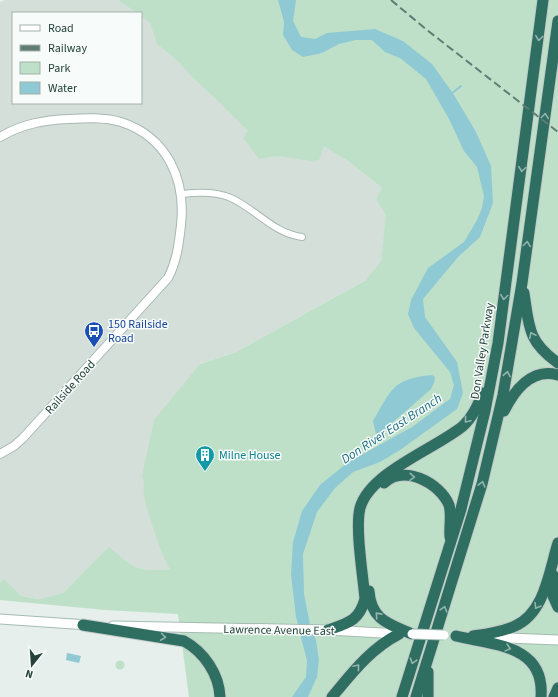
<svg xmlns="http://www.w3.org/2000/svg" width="558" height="697" font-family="'Source Sans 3',sans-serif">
	<rect width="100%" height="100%" fill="#e6efeb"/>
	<polygon fill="#d4dfda" points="5,0 120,0 120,2 137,13 13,13 13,103 141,103 141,16 348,161 389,194 380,272 236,352 200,364 169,555 171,569 145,571 135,568 109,548 63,593 39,599 21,596 4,580 0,582 0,2"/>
	<g fill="#bfe0c8">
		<path d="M120 0H558V697H189L178 614 105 610 0 600V582L4 579 21 596 39 599 63 593 109 547C136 569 135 572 170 569 162 558 146 509 144 495 143 488 145 483 142 476L154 420 200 364 236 352 366 280 381 261 386 215 376 199 382 188 348 161 324 146 319 160 311 161 277 156 259 159 243 138 248 131 215 98 192 77 179 62 157 44 150 23 141 16V13H137L120 2Z"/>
		<circle cx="120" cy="665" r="4.5"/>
	</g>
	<g fill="#8ec9d4">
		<polygon points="278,0 296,0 293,21 301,37 315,39 327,33 375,29 403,41 432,64 454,95 476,132 491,166 493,203 480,237 458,257 423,299 425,317 457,362 463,393 457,409 400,450 380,462 353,472 335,488 317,512 303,554 304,594 311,630 316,640 319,660 317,677 308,697 292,697 306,677 307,661 296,617 291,575 293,542 302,511 320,485 347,463 412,427 450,399 454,385 450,372 414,328 408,314 411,300 428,268 464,242 477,220 482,208 484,196 477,167 464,151 449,119 426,79 400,58 385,52 372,40 356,40 339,44 322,53 303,57 292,50 283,35 284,22"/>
		<path d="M432 375 435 377 434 383 431 389 383 431 376 434 373 421C392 389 392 379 432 375Z"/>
		<polygon points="67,653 81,656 79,663 66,660"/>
	</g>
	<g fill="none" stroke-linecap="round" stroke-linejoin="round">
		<polyline stroke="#8ec9d4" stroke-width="2" points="451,94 461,86"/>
		<defs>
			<path id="minor" d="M182 194C198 192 216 191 231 198 257 210 273 233 302 237"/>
			<path id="tertiary" d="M0 137C22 124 44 120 69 119 86 118 104 117 121 122 167 137 186 179 181 225 179 243 177 261 168 278L23 438 14 446 0 454"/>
			<g id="secondary">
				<polyline points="0,619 88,625"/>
				<polyline points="113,626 328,630 400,634"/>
				<polyline points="487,637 558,640"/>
			</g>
			<g id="motorway">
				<path d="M524 293C529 327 528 342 558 363"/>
				<path d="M504 411C514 391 532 367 558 375"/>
				<path d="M384 483C404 464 440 483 449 505 452 514 449 527 450 537"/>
				<polyline points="553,575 553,596 558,607"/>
				<path d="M369 591C371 620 389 624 412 634"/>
				<path d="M83 625 184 641C204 652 219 674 220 697"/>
				<path d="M328 630C348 623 359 621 365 599 363 576 355 528 360 508 370 472 435 449 463 426 473 417 478 404 483 393"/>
				<path d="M456 636C494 645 545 645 541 697"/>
				<path d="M473 636C487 634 502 632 515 626 545 613 549 571 558 543"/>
				<polyline points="428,672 428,697"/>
				<path d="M332 697C352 673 370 649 399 634"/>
				<polyline points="402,697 461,509 485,411 498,343 543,0"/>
				<polyline points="416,697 482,484 503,395 522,283 558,21"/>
				<polyline points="554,697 558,688"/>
			</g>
		</defs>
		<use href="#minor" stroke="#a8b8b2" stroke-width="8"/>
		<use href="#tertiary" stroke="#a8b8b2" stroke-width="10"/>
		<use href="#secondary" stroke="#a4bbb3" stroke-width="11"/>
		<use href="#motorway" stroke="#c2cac8" stroke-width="13"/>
		<use href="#minor" stroke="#fff" stroke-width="6"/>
		<use href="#tertiary" stroke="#fff" stroke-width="8"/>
		<use href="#secondary" stroke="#fff" stroke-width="9"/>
		<use href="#motorway" stroke="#2f6f62" stroke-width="11"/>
		<polyline stroke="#5f7d75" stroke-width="2" stroke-dasharray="8 4" stroke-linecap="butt" points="391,0 427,30 558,132"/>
		<defs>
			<polyline id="secondary-bridge" points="412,634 444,635"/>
		</defs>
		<use href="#secondary-bridge" stroke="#a4bbb3" stroke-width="11" stroke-linecap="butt"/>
		<use href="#secondary-bridge" stroke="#fff" stroke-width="9"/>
	</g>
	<defs><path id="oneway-chevron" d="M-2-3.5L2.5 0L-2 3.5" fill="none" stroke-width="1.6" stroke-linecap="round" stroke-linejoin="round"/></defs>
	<g stroke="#93b5ae">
		<use href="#oneway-chevron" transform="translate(539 38) rotate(97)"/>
		<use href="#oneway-chevron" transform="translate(545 116) rotate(-82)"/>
		<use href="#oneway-chevron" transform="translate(522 169) rotate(98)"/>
		<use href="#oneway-chevron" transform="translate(527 244) rotate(-82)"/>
		<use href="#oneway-chevron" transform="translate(504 297) rotate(98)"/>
		<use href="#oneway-chevron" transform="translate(532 335) rotate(-116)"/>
		<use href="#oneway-chevron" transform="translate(507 374) rotate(-79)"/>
		<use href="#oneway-chevron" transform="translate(467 420) rotate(130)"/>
		<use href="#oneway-chevron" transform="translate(412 477) rotate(4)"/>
		<use href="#oneway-chevron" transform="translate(482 484) rotate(-75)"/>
		<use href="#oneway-chevron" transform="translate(537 606) rotate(121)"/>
		<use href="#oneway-chevron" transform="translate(444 609) rotate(-73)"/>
		<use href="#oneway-chevron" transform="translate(378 615) rotate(-132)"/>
		<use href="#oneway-chevron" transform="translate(163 637) rotate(8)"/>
		<use href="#oneway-chevron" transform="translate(508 648) rotate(15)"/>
		<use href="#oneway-chevron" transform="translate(413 661) rotate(107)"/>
		<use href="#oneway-chevron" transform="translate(357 667) rotate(-50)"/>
	</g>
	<defs>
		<symbol id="bus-pin" viewBox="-11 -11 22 30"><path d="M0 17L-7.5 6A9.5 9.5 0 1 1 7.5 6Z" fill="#1a4fb4" stroke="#f7fbf9"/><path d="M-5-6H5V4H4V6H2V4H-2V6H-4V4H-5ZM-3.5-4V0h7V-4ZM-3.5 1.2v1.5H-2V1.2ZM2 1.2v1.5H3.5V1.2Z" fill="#fff"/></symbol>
		<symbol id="building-pin" viewBox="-11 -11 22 30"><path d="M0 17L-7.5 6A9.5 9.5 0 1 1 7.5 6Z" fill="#0f9aa8" stroke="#f7fbf9"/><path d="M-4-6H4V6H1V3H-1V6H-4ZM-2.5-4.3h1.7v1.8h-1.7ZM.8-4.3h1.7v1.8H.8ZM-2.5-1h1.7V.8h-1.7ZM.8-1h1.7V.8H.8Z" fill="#fff"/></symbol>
	</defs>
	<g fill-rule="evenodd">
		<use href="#bus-pin" x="83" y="320" width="22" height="30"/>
		<use href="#building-pin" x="194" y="444" width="22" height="30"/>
	</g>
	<g text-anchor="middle" stroke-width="3" stroke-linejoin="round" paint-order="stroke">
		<g font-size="12" fill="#164399" stroke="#f7fbf9" text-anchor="start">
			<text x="108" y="328">150 Railside<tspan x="108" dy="14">Road</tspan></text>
		</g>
		<g font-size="12" fill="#24423a" stroke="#f7fbf9">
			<text transform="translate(482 351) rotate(-81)" y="4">Don Valley Parkway</text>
			<text transform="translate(70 387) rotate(-48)" y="4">Railside Road</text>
			<text transform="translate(279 630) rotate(1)" y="4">Lawrence Avenue East</text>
		</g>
		<g font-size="12" fill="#0d838f" stroke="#f7fbf9" text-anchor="start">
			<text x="219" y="459">Milne House</text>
		</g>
		<g font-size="13" font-style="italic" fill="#1c6f80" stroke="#f7fbf9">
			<text transform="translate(391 428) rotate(-33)" y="5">Don River East Branch</text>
		</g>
	</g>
	<rect x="12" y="12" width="130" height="92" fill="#f7fbf9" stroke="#a3b1ad"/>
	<rect x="20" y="25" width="20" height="6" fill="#ffffff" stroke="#a3b1ad"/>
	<text x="48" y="32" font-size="12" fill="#24423a">Road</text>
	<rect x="20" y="45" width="20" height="6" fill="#5f7d75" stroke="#a3b1ad"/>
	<text x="48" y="52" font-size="12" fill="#24423a">Railway</text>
	<rect x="20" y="62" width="20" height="12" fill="#bfe0c8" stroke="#a3b1ad"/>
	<text x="48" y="72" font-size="12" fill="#24423a">Park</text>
	<rect x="20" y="82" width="20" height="12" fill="#8ec9d4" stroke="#a3b1ad"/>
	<text x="48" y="92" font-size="12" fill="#24423a">Water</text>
	<g transform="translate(32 665) rotate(197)" stroke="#f7fbf9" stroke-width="3" paint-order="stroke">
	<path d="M0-3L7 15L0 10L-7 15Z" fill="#24423a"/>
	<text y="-6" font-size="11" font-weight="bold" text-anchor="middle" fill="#24423a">N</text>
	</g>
</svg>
